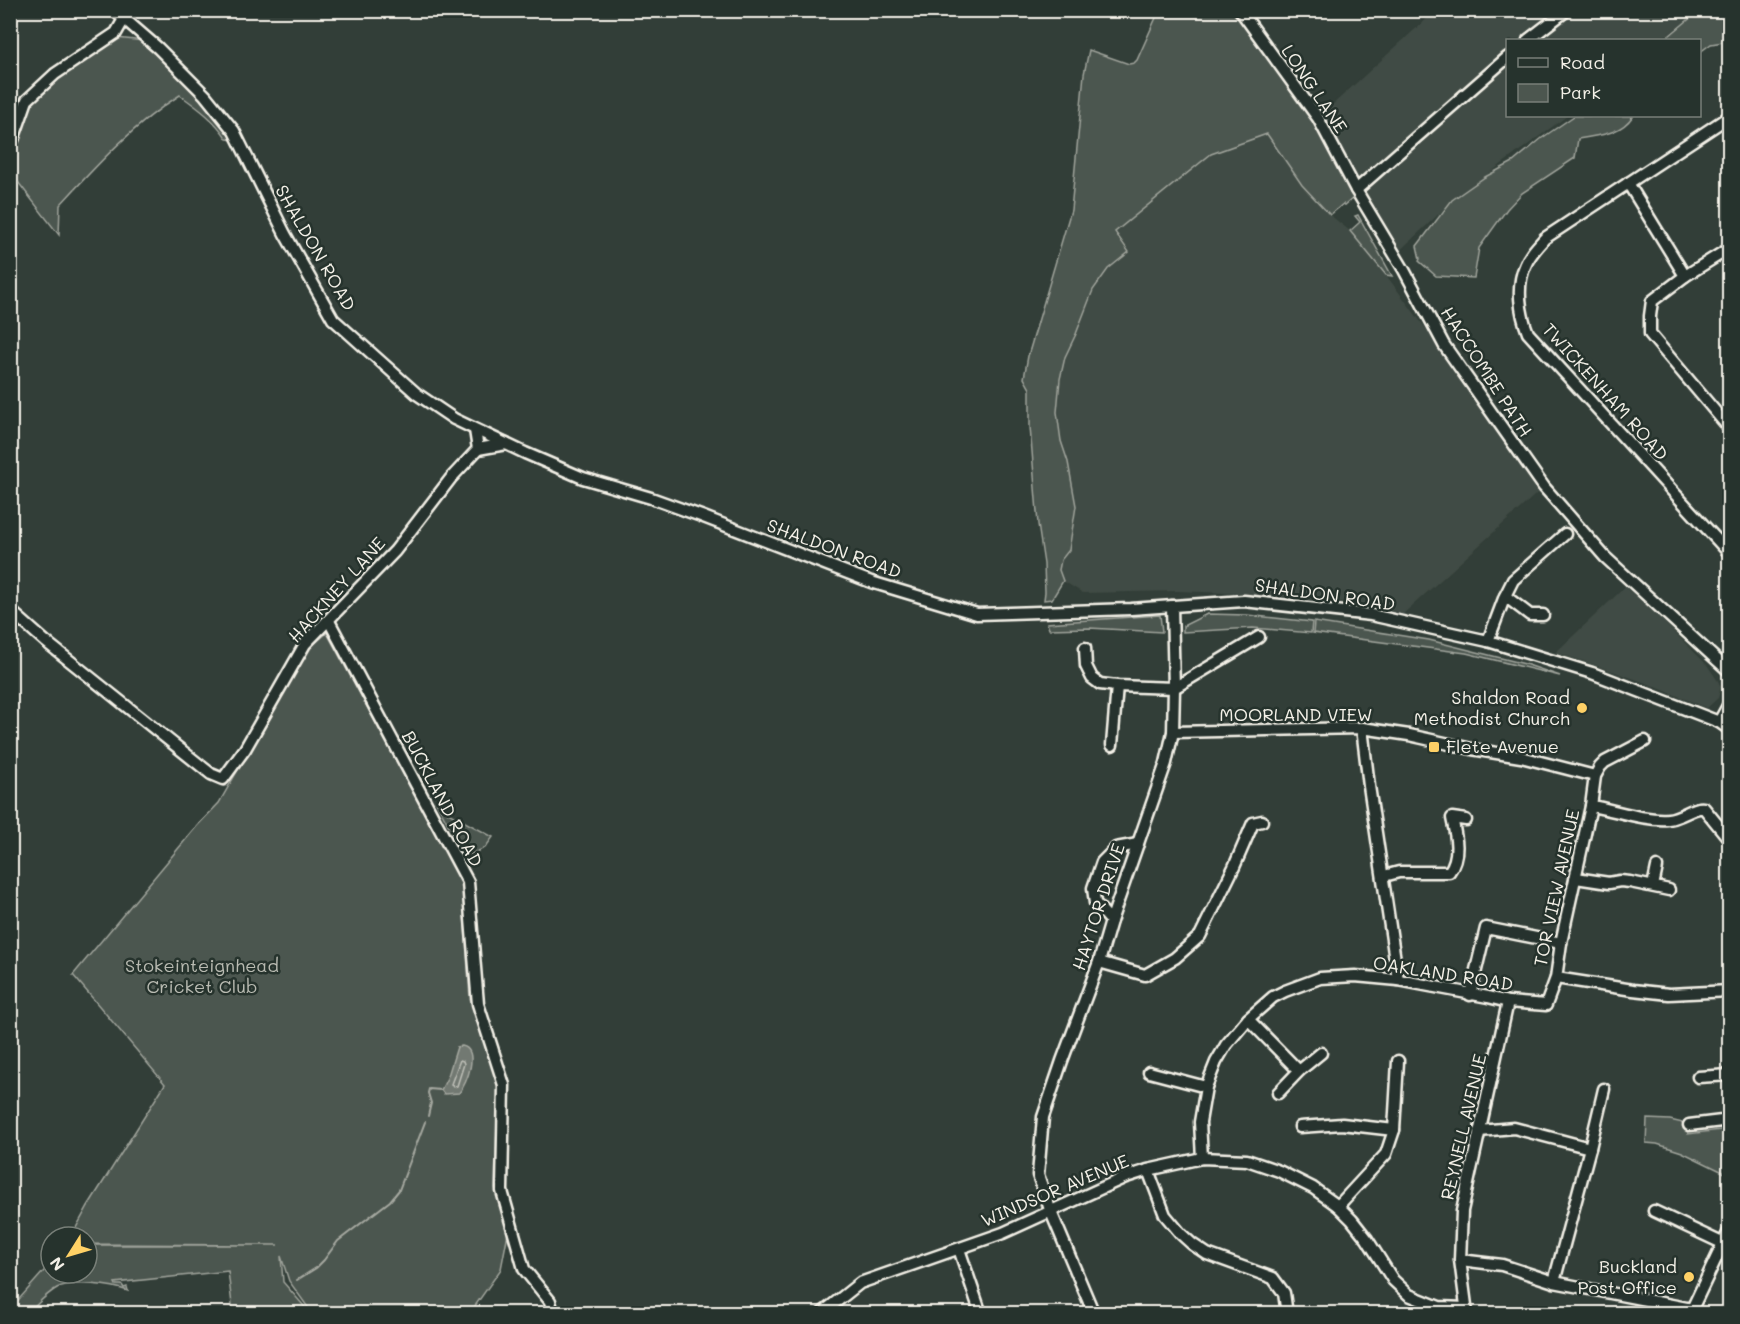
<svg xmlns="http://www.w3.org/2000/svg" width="1740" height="1324" font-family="Mali,sans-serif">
	<rect width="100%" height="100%" fill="#323e38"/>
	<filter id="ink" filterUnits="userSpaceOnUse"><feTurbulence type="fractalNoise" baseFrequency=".0167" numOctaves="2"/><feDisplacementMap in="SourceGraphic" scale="12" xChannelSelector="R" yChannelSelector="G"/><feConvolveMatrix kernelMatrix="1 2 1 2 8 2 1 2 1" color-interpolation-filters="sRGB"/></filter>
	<g filter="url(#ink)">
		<g fill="#404b44">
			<polygon points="1435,11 1699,11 1661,40 1508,40 1508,116 1567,116 1457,197 1395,255 1318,118"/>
			<polygon points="1267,133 1302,185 1330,215 1350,231 1386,275 1544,487 1403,614 1369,605 1276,595 1178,591 1083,593 1063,581 1059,570 1061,560 1069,550 1076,506 1068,462 1061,441 1057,412 1060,379 1065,357 1076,334 1093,290 1108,269 1129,252 1114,232 1211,154"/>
			<polygon points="1625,587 1647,605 1707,665 1718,681 1721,687 1718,698 1707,708 1646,683 1583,661 1555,653"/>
		</g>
		<g fill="#4c564f" stroke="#a0a49c" stroke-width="1.5">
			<polygon points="1159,11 1235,11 1314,120 1352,192 1353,198 1345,205 1343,204 1330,215 1302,185 1267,134 1211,154 1115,232 1129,252 1108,269 1093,290 1076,334 1065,357 1060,379 1057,412 1061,441 1068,462 1076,506 1069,550 1061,560 1059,570 1063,581 1052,599 1044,600 1045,592 1044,564 1038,524 1030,427 1030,389 1024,378 1028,356 1071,210 1084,74 1089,50 1129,64 1134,63 1137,60"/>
			<polygon points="1699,11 1729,11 1729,41 1711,44 1700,52 1700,40 1664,40"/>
			<path d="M116 38 145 41 203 98 230 131 234 140 227 139C215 120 198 108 180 95 134 124 97 165 60 205L59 235 11 173V143L30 103 60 74Z"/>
			<path d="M1574 116H1633C1620 135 1599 135 1578 139L1575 158 1522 193 1507 209 1479 248 1474 278 1436 276 1419 261 1420 259 1417 246 1452 200 1485 177 1513 162 1542 138Z"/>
			<polygon points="1358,215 1392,276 1386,275 1350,231 1360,222 1355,216"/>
			<polygon points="1207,614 1247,615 1312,622 1311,633 1253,628 1183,632 1183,626"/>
			<polygon points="1160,615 1162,632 1089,628 1049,629 1047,623"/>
			<polygon points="1314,622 1429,640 1525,664 1560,676 1466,653 1313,633"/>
			<path d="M327 633 462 883 470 998 498 1086 495 1188 508 1233 501 1269 470 1313H312L289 1281 281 1256 283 1282 310 1313H233L228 1271 115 1283 116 1285H122L124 1288 127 1287 128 1291C113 1285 71 1280 57 1288 46 1294 37 1305 28 1313H11L10 1305 13 1306 51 1263V1273H87V1245H278L87 1244V1237H71L88 1206 165 1084 73 975 197 826 219 803 306 651Z"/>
			<polygon points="436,801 448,813 493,837 485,848 465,857"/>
			<polygon points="1647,1119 1670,1120 1687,1124 1688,1134 1729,1129 1729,1175 1682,1152 1657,1144 1646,1143"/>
		</g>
		<path fill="#727972" stroke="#a6a9a1" stroke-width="1.5" d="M462 1046C480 1049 467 1084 459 1093L444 1094 441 1090 448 1076 457 1047Z"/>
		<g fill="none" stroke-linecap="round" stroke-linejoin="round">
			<polygon stroke="#c0c1b9" stroke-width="1.5" points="460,1060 463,1061 464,1064 457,1086 453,1087 451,1084"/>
			<g stroke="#a6a9a1" stroke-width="2">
				<polyline points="428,1116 431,1103 428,1093 429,1089 441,1090"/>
				<polyline points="297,1280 316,1268 324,1260 338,1241 390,1201 399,1190 425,1122"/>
			</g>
			<defs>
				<g id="minor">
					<polyline points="114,10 158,48 205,95 234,131 285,234 333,319 417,394 454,419 525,453 583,478 651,498 701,516 871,582 977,614 1131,609 1244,601 1371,615 1488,641 1592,673 1719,722 1730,730"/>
					<polyline points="1240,10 1318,118 1356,190 1404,270 1444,345 1544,487 1605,557 1730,672"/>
					<polyline points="1528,40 1567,10"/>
					<path d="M1730 116 1545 238C1537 247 1529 255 1525 266 1516 286 1520 313 1528 333L1730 554"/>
					<polyline points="10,141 13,140 27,100 55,74 116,33 124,19"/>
					<polyline points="1628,183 1685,276 1652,301 1650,316 1650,334 1730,429"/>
					<polyline points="1356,190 1508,57"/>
					<polyline points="1685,276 1730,248"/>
					<polyline points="478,449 506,444"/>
					<polyline points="1505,596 1530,615 1543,615"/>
					<polyline points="10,610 45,641 211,774 223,779 245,749 305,644 395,551 451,478 478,449 475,430"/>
					<polyline points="329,621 468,882 478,1004 504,1085 502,1191 524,1269 550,1301 553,1314"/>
					<polyline points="1488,641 1505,596 1513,580 1565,534"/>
					<polyline points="1085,648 1086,666 1092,678 1100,684 1117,686 1174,688 1259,637"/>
					<polyline points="1719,722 1730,702"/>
					<polyline points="1362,728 1369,786 1398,980"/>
					<polyline points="1173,732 1362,728 1409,735 1472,749 1521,757 1595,776"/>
					<polyline points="1112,745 1117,686"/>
					<path d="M1591 806C1615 810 1645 821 1668 819 1681 818 1694 806 1704 808L1730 840"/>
					<path d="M1384 876 1399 872H1449C1461 856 1456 836 1452 818L1466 820"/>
					<polyline points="1576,878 1609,883 1620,881 1630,882 1669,890"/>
					<polyline points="1653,886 1657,867"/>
					<polyline points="1111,921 1095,903 1093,888 1102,862 1116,848 1138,844"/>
					<polyline points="1099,962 1145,975 1175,958 1200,936 1234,867 1253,823 1262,821"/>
					<polyline points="1556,978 1633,990 1669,994 1730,991"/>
					<polyline points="1470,995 1486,928 1561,943"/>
					<polyline points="1248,1019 1299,1071"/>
					<polyline points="1149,1072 1206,1087"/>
					<polyline points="1698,1077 1730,1075"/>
					<polyline points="1278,1093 1299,1071 1321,1053"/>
					<polyline points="1689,1125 1730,1120"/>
					<polyline points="1300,1127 1342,1124 1394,1130"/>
					<polyline points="1479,1131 1514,1128 1590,1148"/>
					<polyline points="1202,1158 1200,1122 1206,1087 1216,1062 1226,1045 1248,1019 1273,997 1285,991 1320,978 1355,976 1398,980 1488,997 1508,1002 1546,1005 1556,978 1561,943 1591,806 1595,776 1600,767 1605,762 1645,741"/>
					<polyline points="1148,1170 1165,1215 1181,1234 1192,1244 1207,1254 1273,1278 1284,1293 1287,1314"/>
					<polyline points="1338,1206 1386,1154 1394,1130 1398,1061"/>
					<polyline points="1654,1211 1722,1243"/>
					<polyline points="959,1249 981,1314"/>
					<polyline points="1460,1260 1502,1265 1554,1282 1692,1309 1697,1314"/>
					<polyline points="1554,1282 1590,1148 1604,1089"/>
					<polyline points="1692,1309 1730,1229"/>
					<polyline points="1467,1313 1460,1260 1462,1211 1508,1002"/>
					<polyline points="821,1314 860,1283 1003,1233 1126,1177 1148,1170 1202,1158 1247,1160 1279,1171 1313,1188 1338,1206 1352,1220 1367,1239 1393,1280 1409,1295 1439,1307 1466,1308"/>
					<polyline points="1094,1314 1051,1212 1038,1175 1043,1117 1062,1061 1099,962 1111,921 1166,763 1173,732 1174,688 1172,606"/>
				</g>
			</defs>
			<use href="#minor" stroke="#f4f1e8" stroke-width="15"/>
			<use href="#minor" stroke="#26332d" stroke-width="10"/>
		</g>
	</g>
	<g fill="#ffd166" stroke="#26332d" stroke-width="2">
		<circle cx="1582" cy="708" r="6"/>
		<rect x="1428" y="741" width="12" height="12" rx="3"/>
		<circle cx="1689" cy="1277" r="6"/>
	</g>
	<g text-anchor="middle" stroke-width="5" stroke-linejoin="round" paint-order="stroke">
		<g font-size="18" fill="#f4f1e8" stroke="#26332d">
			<text transform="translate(1314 89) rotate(56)" y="6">LONG LANE</text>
			<text transform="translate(315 248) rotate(60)" y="6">SHALDON ROAD</text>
			<text transform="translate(1486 372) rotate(57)" y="6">HACCOMBE PATH</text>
			<text transform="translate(1605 392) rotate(48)" y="6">TWICKENHAM ROAD</text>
			<text transform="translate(834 549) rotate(20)" y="6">SHALDON ROAD</text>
			<text transform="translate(337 590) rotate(-48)" y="6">HACKNEY LANE</text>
			<text transform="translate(1325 595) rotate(8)" y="6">SHALDON ROAD</text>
			<text x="1296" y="721">MOORLAND VIEW</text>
			<text transform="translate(442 799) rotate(62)" y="6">BUCKLAND ROAD</text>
			<text transform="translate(1557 888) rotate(-78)" y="6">TOR VIEW AVENUE</text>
			<text transform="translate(1099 907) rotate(-72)" y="6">HAYTOR DRIVE</text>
			<text transform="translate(1443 974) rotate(9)" y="6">OAKLAND ROAD</text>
			<text transform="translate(1464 1127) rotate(-77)" y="6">REYNELL AVENUE</text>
			<text transform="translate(1055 1191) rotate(-23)" y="6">WINDSOR AVENUE</text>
		</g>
		<g font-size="18" fill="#f4f1e8" stroke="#26332d" text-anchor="end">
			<text x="1570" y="704">Shaldon Road<tspan x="1570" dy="21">Methodist Church</tspan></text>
			<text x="1446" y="753" text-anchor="start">Flete Avenue</text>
			<text x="1677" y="1273">Buckland<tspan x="1677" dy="21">Post Office</tspan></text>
		</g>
		<g font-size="18" fill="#b9bbb2" stroke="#26332d">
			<text x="202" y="972">Stokeinteignhead<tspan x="202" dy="21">Cricket Club</tspan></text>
		</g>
	</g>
	<rect width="1740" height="1324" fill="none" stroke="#26332d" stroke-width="36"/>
	<rect x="18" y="18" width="1704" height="1288" fill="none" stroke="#f4f1e8" stroke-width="2" filter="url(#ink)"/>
	<rect x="1506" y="39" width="195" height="78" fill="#26332d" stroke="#787f78" stroke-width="1.5"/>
	<rect x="1518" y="58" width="30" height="9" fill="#26332d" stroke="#787f78" stroke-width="1.5"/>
	<text x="1560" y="69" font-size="18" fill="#f4f1e8">Road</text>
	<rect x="1518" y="84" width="30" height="18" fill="#4c564f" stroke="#787f78" stroke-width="1.5"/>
	<text x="1560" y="99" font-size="18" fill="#f4f1e8">Park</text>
	<g transform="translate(69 1255) rotate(233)"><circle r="28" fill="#26332d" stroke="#787f78" stroke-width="1.5"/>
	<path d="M0-4.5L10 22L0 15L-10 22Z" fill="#ffd166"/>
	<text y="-9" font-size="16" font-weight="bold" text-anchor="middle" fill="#f4f1e8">N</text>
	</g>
</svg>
